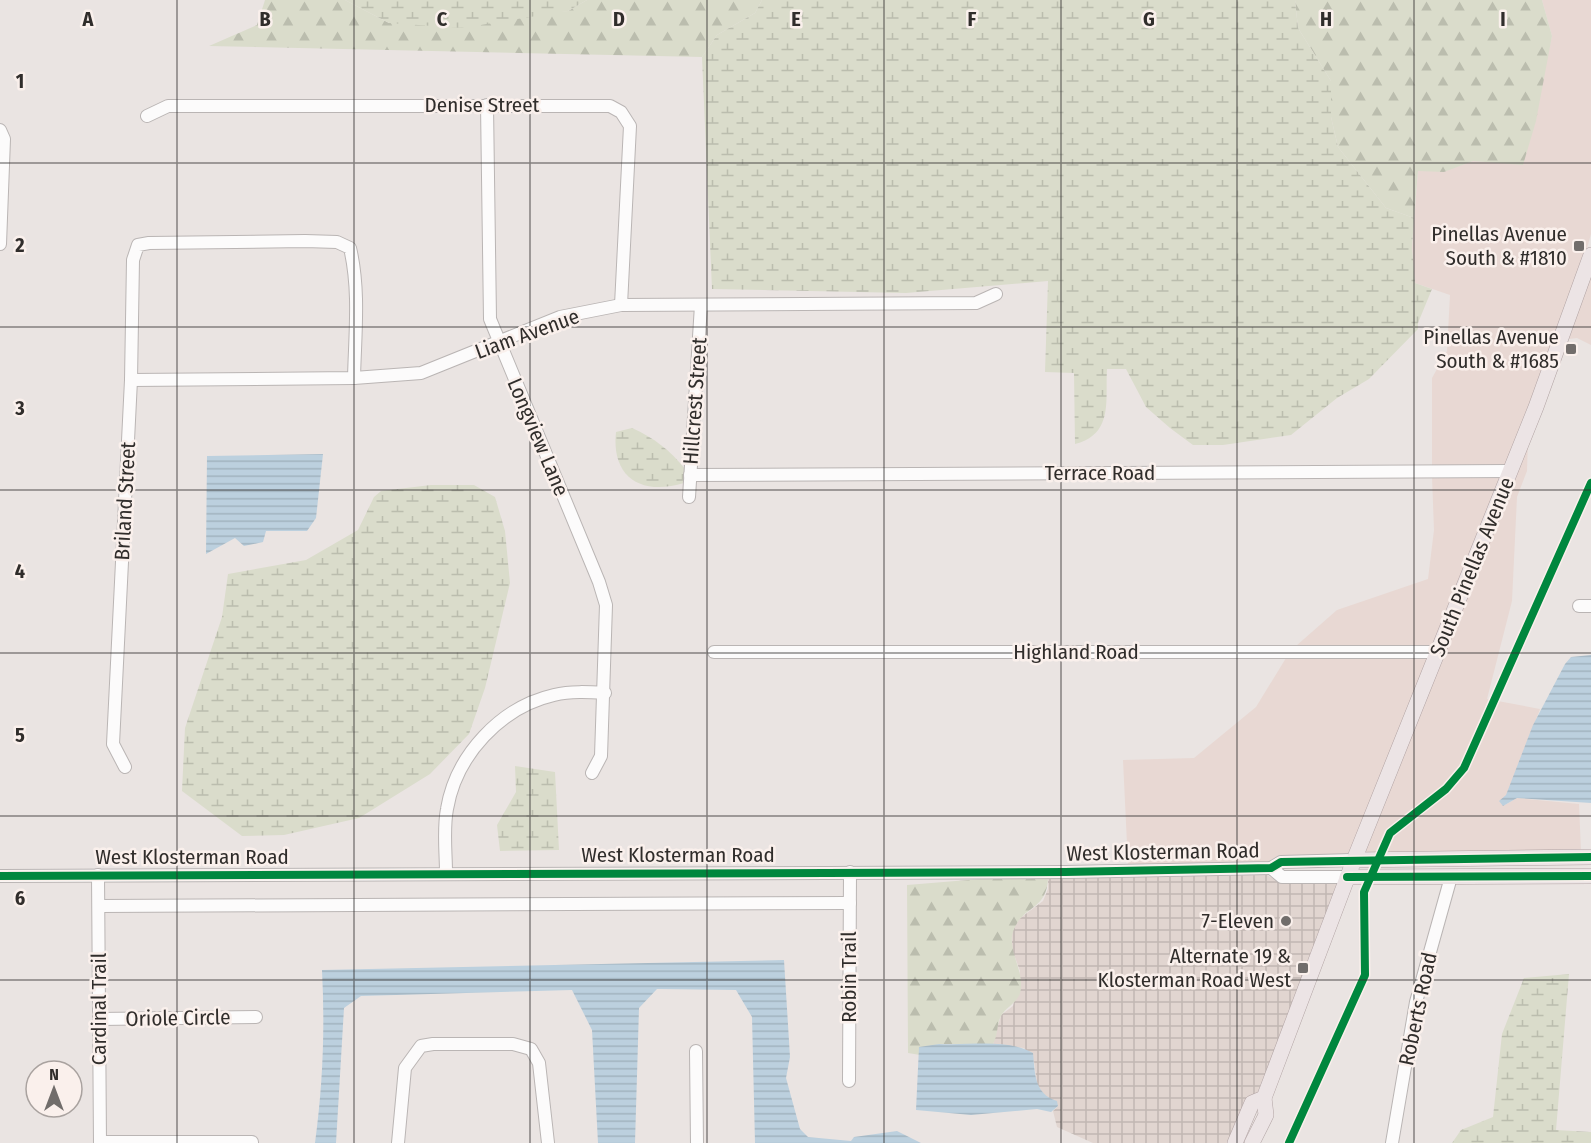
<svg xmlns="http://www.w3.org/2000/svg" width="1591" height="1143" font-family="'Fira Sans Condensed',sans-serif">
	<defs>
		<pattern id="industrial-grid" width="8" height="8" patternUnits="userSpaceOnUse" patternTransform="scale(1.5)"><rect width="8" height="8" fill="#e1d5d0"/><path d="M0 4h8M4 0v8" fill="none" stroke="#c1b7b3"/></pattern>
		<pattern id="forest-firs" width="22" height="20" patternUnits="userSpaceOnUse" patternTransform="scale(1.5)"><rect width="22" height="20" fill="#dadccb"/><path d="M5 1l3.5 6h-7zM16 11l3.5 6h-7z" fill="#bbbdae"/></pattern>
		<pattern id="wetland-marsh" width="20" height="14" patternUnits="userSpaceOnUse" patternTransform="scale(1.5)"><rect width="20" height="14" fill="#dadccb"/><path d="M1 5h8M5 5V1M11 12h8M15 12V8" fill="none" stroke="#bbbdae"/></pattern>
		<pattern id="water-rules" width="6" height="5" patternUnits="userSpaceOnUse" patternTransform="scale(1.5)"><rect width="6" height="5" fill="#bcd0de"/><path d="M0 2.5h6" fill="none" stroke="#a2b3bf"/></pattern>
	</defs>
	<rect width="100%" height="100%" fill="#eae4e2"/>
	<g fill="#e8d8d3">
		<polygon points="1542,0 1591,0 1591,234 1584,259 1506,465 1432,465 1432,378 1447,351 1450,295 1415,283 1412,248 1418,171 1459,166 1473,161 1523,164 1552,36"/>
		<polygon points="1591,273 1591,345 1577,338 1569,339"/>
		<polygon points="1528,440 1527,471 1517,497 1512,601 1487,699 1540,709 1503,806 1517,798 1579,804 1581,851 1363,854 1443,658"/>
		<polygon points="1432,477 1501,477 1434,646 1296,646 1337,610 1428,579 1434,530"/>
		<polygon points="1286,658 1429,658 1350,854 1281,856 1268,862 1128,865 1123,760 1194,758 1256,707"/>
	</g>
	<polygon fill="url(#industrial-grid)" points="1267,875 1282,884 1339,883 1252,1110 1237,1143 1093,1143 1057,1127 1053,1111 1058,1106 1043,1094 1037,1084 1034,1061 1024,1048 993,1044 1001,1015 1013,1006 1020,971 1012,949 1012,932 1019,919 1043,901 1048,889 1048,878"/>
	<g fill="url(#forest-firs)">
		<polygon points="265,0 345,0 389,23 568,11 587,0 762,0 755,13 717,35 702,57 209,46 257,25"/>
		<polygon points="1295,0 1542,0 1552,36 1536,121 1523,165 1473,161 1444,172 1418,171 1414,218 1386,208 1338,147 1331,117 1331,81 1298,28"/>
		<path d="M992 878H1048C1047 910 1024 905 1014 929 1006 948 1023 968 1021 988 1020 1001 1010 1004 1003 1013 996 1021 999 1034 993 1044H939L920 1055 908 1053 907 885Z"/>
	</g>
	<g fill="url(#wetland-marsh)">
		<polygon points="345,0 587,0 568,11 462,28 389,23"/>
		<path d="M762 0H1295L1298 28 1331 81V117L1338 147 1386 208 1414 218 1412 248 1415 283 1432 289 1418 323V329L1369 379 1337 398 1291 435 1223 445H1193L1170 428 1146 407 1126 369H1107C1105 400 1114 434 1075 444L1074 373 1045 372 1048 281 906 293 712 289 702 57 717 35 755 13Z"/>
		<path d="M632 428C654 438 670 450 685 469L684 483C642 496 611 478 616 432Z"/>
		<polygon points="431,485 474,485 495,497 505,531 510,583 485,688 469,734 430,774 359,818 284,835 242,836 182,791 185,728 222,617 228,574 306,560 358,530 374,497 381,491"/>
		<polygon points="515,766 555,772 559,850 500,851 497,825 516,792"/>
		<polygon points="1569,974 1556,1130 1591,1132 1591,1143 1452,1143 1461,1130 1493,1117 1502,1034 1524,978"/>
	</g>
	<g fill="url(#water-rules)">
		<polygon points="323,454 316,518 307,531 266,531 263,542 244,546 235,538 206,554 207,456"/>
		<polygon points="1591,655 1591,803 1517,798 1503,806 1499,801 1506,795 1533,725 1565,664 1571,657"/>
		<path d="M784 960 790 1057 786 1078 800 1129 808 1137 851 1141 854 1137 897 1131 921 1143H755L752 1017 736 990 657 989 639 1008 635 1143H598L592 1030 572 990 361 996 344 1008 336 1143H315C323 1084 325 1029 322 970Z"/>
		<path d="M939 1044C969 1046 1007 1038 1033 1053 1035 1073 1034 1094 1057 1101L1058 1106 1051 1112 1037 1109 971 1115 916 1110 919 1047Z"/>
	</g>
	<g fill="none" stroke-linecap="round" stroke-linejoin="round">
		<defs>
			<g id="minor">
				<polyline points="487,105 490,319 599,582 606,605 601,756 592,773"/>
				<polyline points="147,116 168,106 610,106 621,112 630,126 621,305"/>
				<polyline points="0,130 4,139 0,244"/>
				<polyline points="131,380 354,378 421,373 560,317 621,305 976,303 996,294"/>
				<polyline points="690,475 1510,471"/>
				<polyline points="689,497 701,305"/>
				<polyline points="1579,606 1591,606"/>
				<polyline points="714,652 1438,652"/>
				<path d="M125 767 113 744 131 380 133 260 138 245 149 243 305 241 337 242 350 248C360 290 355 335 354 378"/>
				<polyline points="1271,868 1282,877 1347,877"/>
				<path d="M446 873C446 852 443 830 447 809 456 755 501 707 554 695 571 691 588 692 605 693"/>
				<polyline points="98,875 100,1143"/>
				<polyline points="0,876 1065,872 1271,868 1281,862 1354,860"/>
				<polyline points="99,906 850,903"/>
				<polyline points="99,1019 256,1017"/>
				<polyline points="696,1051 697,1143"/>
				<polyline points="849,1081 850,872"/>
				<polyline points="100,1142 252,1142"/>
				<polyline points="398,1143 405,1068 421,1046 433,1044 513,1044 531,1049 539,1063 548,1143"/>
				<polyline points="1392,1143 1416,1002 1451,877"/>
			</g>
			<g id="major">
				<polyline points="1354,860 1591,857"/>
				<polyline points="1347,877 1591,876"/>
				<polyline points="1235,1143 1252,1103 1264,1098"/>
				<polyline points="1252,1143 1266,1115 1264,1098 1354,860 1536,407 1591,255"/>
			</g>
		</defs>
		<use href="#minor" stroke="#bab5b4" stroke-width="14"/>
		<use href="#major" stroke="#b1a3a3" stroke-width="16"/>
		<use href="#minor" stroke="#fcfbfb" stroke-width="12"/>
		<use href="#major" stroke="#ece4e5" stroke-width="15"/>
		<defs>
			<g id="cycleway">
				<polyline points="0,876 1065,872 1271,868 1281,862 1591,857"/>
				<polyline points="1347,877 1591,876"/>
				<polyline points="1289,1143 1365,975 1364,892 1390,833 1446,789 1464,768 1591,483"/>
			</g>
		</defs>
		<use href="#cycleway" stroke="#faf0ec" stroke-width="11"/>
		<use href="#cycleway" stroke="#00873e" stroke-width="8"/>
	</g>
	<path fill="none" stroke="#302d2b" stroke-width="1.5" stroke-opacity="0.55" d="M177 0V1143M354 0V1143M530 0V1143M707 0V1143M884 0V1143M1061 0V1143M1237 0V1143M1414 0V1143M0 163H1591M0 327H1591M0 490H1591M0 653H1591M0 816H1591M0 980H1591"/>
	<g fill="#716d6b" stroke="#faf0ec" stroke-width="2">
		<rect x="1573" y="240" width="12" height="12" rx="3"/>
		<rect x="1565" y="343" width="12" height="12" rx="3"/>
		<circle cx="1286" cy="921" r="6"/>
		<rect x="1297" y="962" width="12" height="12" rx="3"/>
	</g>
	<g text-anchor="middle" stroke-width="5" stroke-linejoin="round" paint-order="stroke">
		<g font-size="21" fill="#302d2b" stroke="#faf0ec">
			<text x="482" y="112">Denise Street</text>
			<text transform="translate(527 334) rotate(-20)" y="7">Liam Avenue</text>
			<text transform="translate(695 401) rotate(-86)" y="7">Hillcrest Street</text>
			<text transform="translate(538 437) rotate(67)" y="7">Longview Lane</text>
			<text x="1100" y="480">Terrace Road</text>
			<text transform="translate(125 501) rotate(-87)" y="7">Briland Street</text>
			<text transform="translate(1472 567) rotate(-68)" y="7">South Pinellas Avenue</text>
			<text x="1076" y="659">Highland Road</text>
			<text transform="translate(1163 852) rotate(-1)" y="7">West Klosterman Road</text>
			<text x="678" y="862">West Klosterman Road</text>
			<text x="192" y="864">West Klosterman Road</text>
			<text transform="translate(849 977) rotate(-90)" y="7">Robin Trail</text>
			<text transform="translate(99 1009) rotate(-90)" y="7">Cardinal Trail</text>
			<text transform="translate(1418 1009) rotate(-78)" y="7">Roberts Road</text>
			<text transform="translate(178 1018) rotate(-1)" y="7">Oriole Circle</text>
		</g>
		<g font-size="21" fill="#302d2b" stroke="#faf0ec" text-anchor="end">
			<text x="1567" y="241">Pinellas Avenue<tspan x="1567" dy="24">South &amp; #1810</tspan></text>
			<text x="1559" y="344">Pinellas Avenue<tspan x="1559" dy="24">South &amp; #1685</tspan></text>
			<text x="1274" y="928">7-Eleven</text>
			<text x="1291" y="963">Alternate 19 &amp;<tspan x="1291" dy="24">Klosterman Road West</tspan></text>
		</g>
	</g>
	<g font-size="20" text-anchor="middle" font-weight="bold" fill="#302d2b" stroke="#faf0ec" stroke-width="5" stroke-linejoin="round" paint-order="stroke">
		<text x="88" y="26">A</text>
		<text x="265" y="26">B</text>
		<text x="442" y="26">C</text>
		<text x="619" y="26">D</text>
		<text x="796" y="26">E</text>
		<text x="972" y="26">F</text>
		<text x="1149" y="26">G</text>
		<text x="1326" y="26">H</text>
		<text x="1503" y="26">I</text>
		<text x="20" y="88">1</text>
		<text x="20" y="252">2</text>
		<text x="20" y="415">3</text>
		<text x="20" y="578">4</text>
		<text x="20" y="742">5</text>
		<text x="20" y="905">6</text>
	</g>
	<g transform="translate(54 1089)"><circle r="28" fill="#faf0ec" stroke="#a9a29f" stroke-width="1.5"/>
	<path d="M0-4.5L10 22L0 15L-10 22Z" fill="#716d6b"/>
	<text y="-9" font-size="16" font-weight="bold" text-anchor="middle" fill="#302d2b">N</text>
	</g>
</svg>
